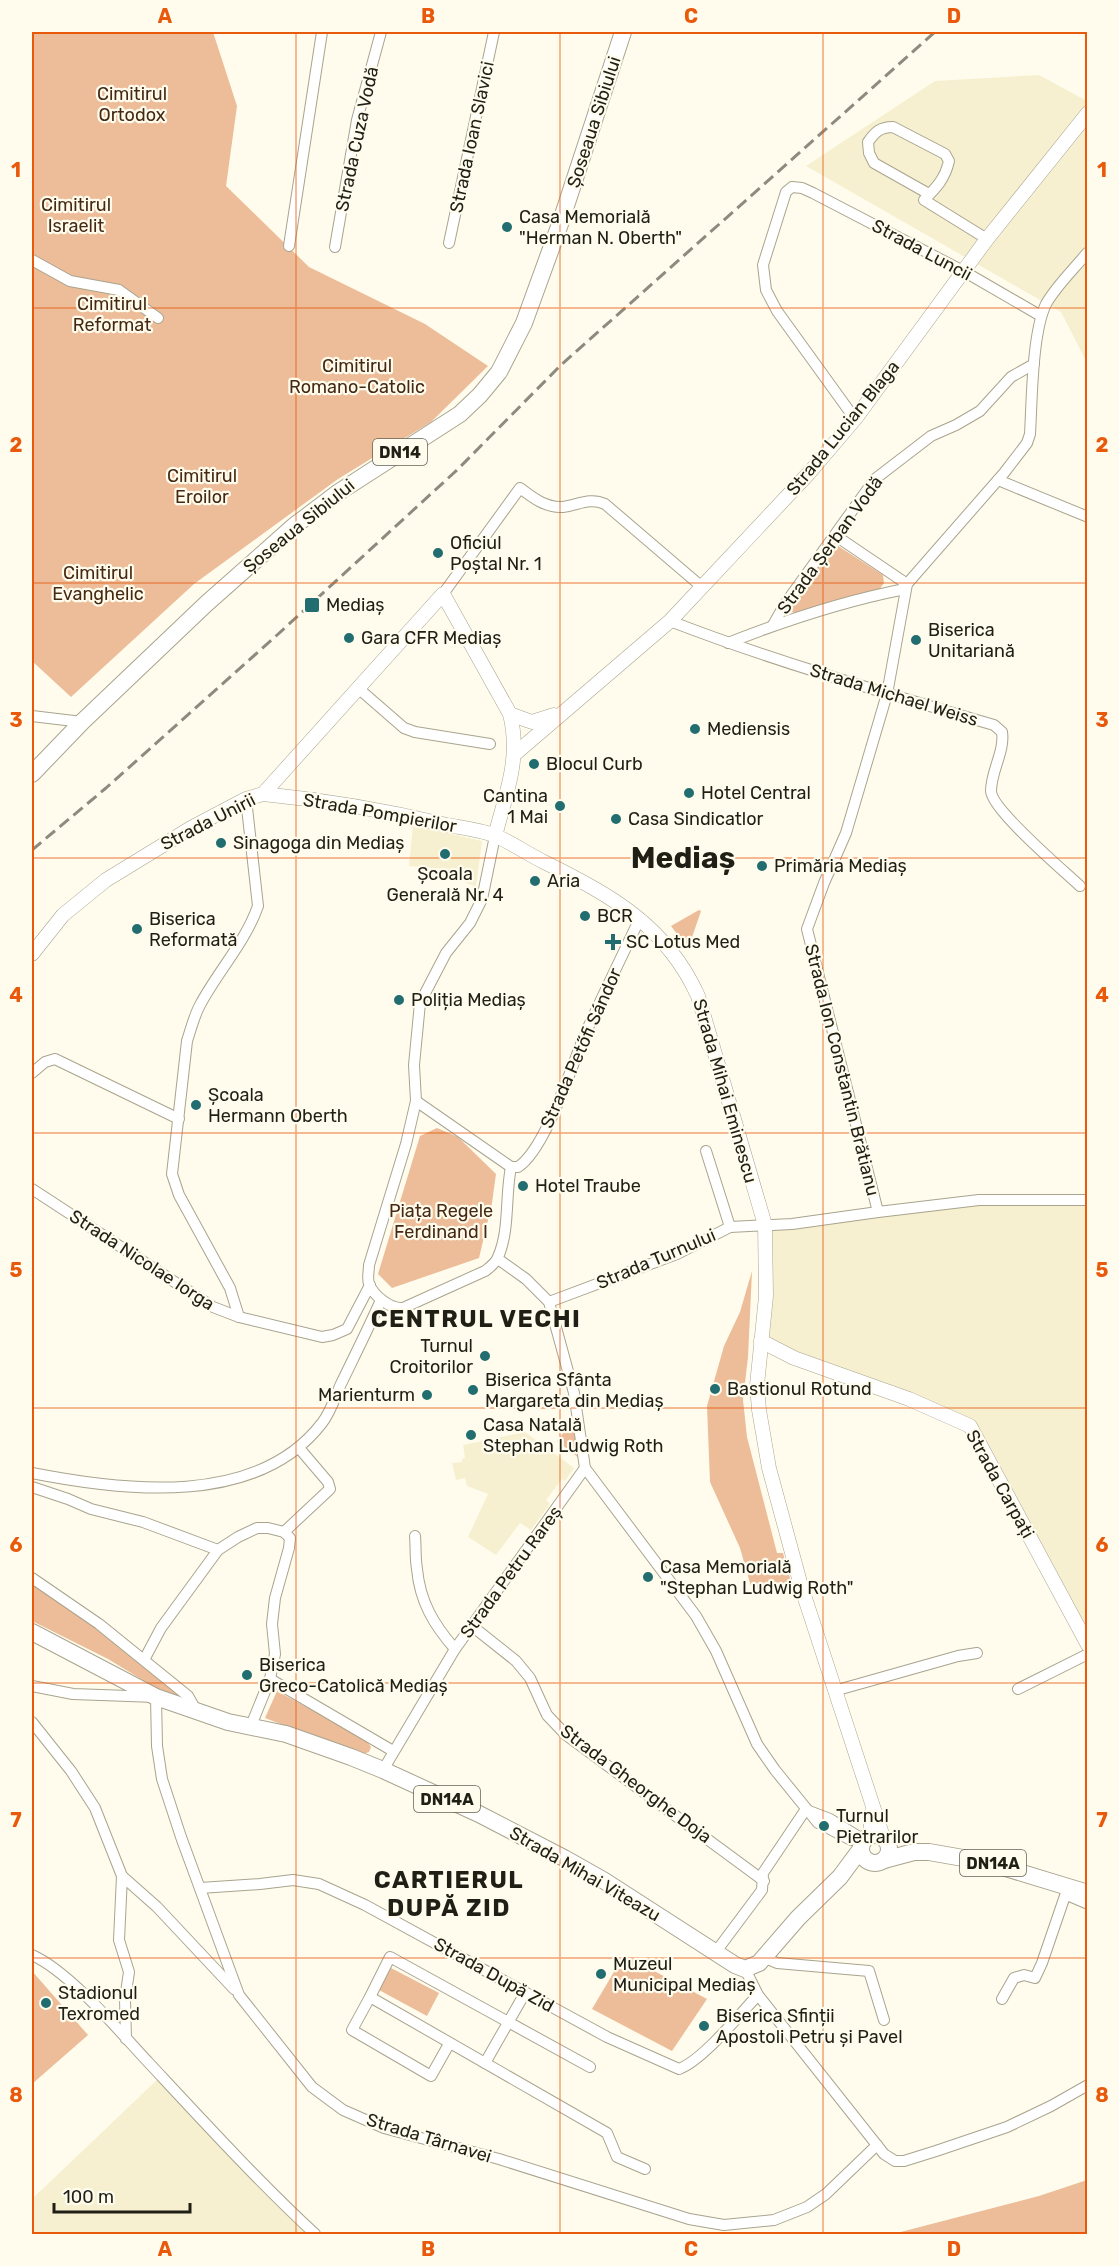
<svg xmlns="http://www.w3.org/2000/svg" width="1119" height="2266" font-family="Rubik,sans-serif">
	<rect width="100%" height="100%" fill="#fffced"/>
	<g fill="#f6f0d0">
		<polygon points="1039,75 1087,101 1087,363 1061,312 806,166 935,81"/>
		<polygon points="413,825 482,841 476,887 443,873 445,869 409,866"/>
		<polygon points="1087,1200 1087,1632 970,1426 761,1341 765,1225 946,1203"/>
		<polygon points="525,1432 574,1468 565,1481 562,1479 546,1500 550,1504 531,1530 520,1523 496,1555 468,1537 488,1494 467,1486 465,1478 456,1480 452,1463 462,1462 462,1459 465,1458 463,1445"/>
		<polygon points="161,2076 258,2171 323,2234 32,2234 32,2199"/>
	</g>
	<g fill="#edbc98">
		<polygon points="32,32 213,32 237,106 226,186 309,267 425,324 488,366 431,422 338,479 194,584 71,697 32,661"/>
		<polygon points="838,546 883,575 884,583 876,594 800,616 787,609 830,547"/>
		<polygon points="699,910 701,911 689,946 686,946 671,926"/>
		<polygon points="437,1128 458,1137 496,1174 492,1203 479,1258 392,1288 378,1274 420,1136"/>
		<polygon points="752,1271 748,1357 743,1400 747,1437 777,1553 783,1553 791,1582 752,1590 740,1548 710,1482 707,1406 724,1346 740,1312"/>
		<polygon points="572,1421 579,1458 557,1441"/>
		<polygon points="32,1578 188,1696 197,1713 108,1659 32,1621"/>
		<polygon points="277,1691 366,1740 371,1747 369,1752 363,1754 356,1753 265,1718"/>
		<polygon points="624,1955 707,1999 672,2051 592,2009"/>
		<polygon points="391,1968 439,1993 427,2016 379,1990"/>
		<polygon points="32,1971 88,2035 32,2084"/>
		<polygon points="1087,2180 1087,2234 893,2234 1039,2196"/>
	</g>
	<circle fill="#a1d48e" cx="442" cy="1210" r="7"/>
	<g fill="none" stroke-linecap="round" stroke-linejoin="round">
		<defs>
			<g id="street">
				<path d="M929 194 874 163 869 153 868 142C875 132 880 127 893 127L945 154 949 161C945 179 936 188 924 200L987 239"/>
				<polyline points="449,243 494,32"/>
				<polyline points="289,246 322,32"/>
				<polyline points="335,247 357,120 381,32"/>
				<polyline points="32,260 70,281 119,290 158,318"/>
				<polyline points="855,419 777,311 766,290 763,265 786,192 792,187 802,188 813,193 965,272 1041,316"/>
				<polyline points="998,480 1088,517"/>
				<polyline points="836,536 907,584"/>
				<path d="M443 594 520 488C533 498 546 508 563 507 578 505 590 497 605 504L702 587"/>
				<path d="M670 621C776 662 885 693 994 725L1002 732C1005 751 991 771 991 791 991 809 1064 871 1080 886"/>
				<polyline points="773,625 785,604 875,479 931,436 956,425 980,411 1011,377 1034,364"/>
				<path d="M728 643C786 620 844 601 905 589"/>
				<polyline points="358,688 404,728 415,732 490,744"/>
				<polyline points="32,716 82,722"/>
				<path d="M495 836 482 899 470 923 446 953 420 1003 414 1065 416 1101 406 1144 369 1265C369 1271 367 1278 369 1284 374 1296 390 1309 403 1308L485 1271C490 1267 496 1263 498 1257 510 1230 505 1196 511 1167"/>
				<polyline points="32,1073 45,1062 55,1059 179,1119"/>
				<polyline points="416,1101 511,1167"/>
				<polyline points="706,1151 730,1227"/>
				<path d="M511 1167H518C546 1149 572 1064 586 1032 604 993 622 956 640 918"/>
				<polyline points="32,1189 213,1307 239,1317 322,1337 333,1335 347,1329 370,1285"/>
				<path d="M878 1212 807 929 824 883 846 833 887 694 907 584 1004 473 1027 443 1030 434C1032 400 1032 333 1046 304 1056 286 1074 269 1087 253"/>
				<polyline points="498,1259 526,1279 549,1302 574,1393 585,1468 696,1616 716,1651 757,1744 775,1770 818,1823"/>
				<polyline points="549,1302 677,1254 730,1227 792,1224 878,1212 979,1200 1088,1200"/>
				<path d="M239 1317 230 1288 179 1195 172 1174 187 1041C191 1029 194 1016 200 1005 218 971 245 943 258 906L246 799"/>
				<path d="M32 1473C123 1491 257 1508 322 1423 330 1413 335 1398 340 1386 354 1357 368 1329 381 1300"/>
				<polyline points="32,1487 68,1499 91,1509 143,1522 218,1550"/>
				<polyline points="284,1532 330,1489 328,1482 299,1448"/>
				<path d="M415 1536C416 1547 415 1558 417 1569 420 1602 434 1625 455 1649"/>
				<polyline points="32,1578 99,1624 188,1696 197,1712"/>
				<polyline points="472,1626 516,1661 530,1678 547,1715 566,1735 764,1881"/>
				<polyline points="144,1660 161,1628 218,1550 238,1537 257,1528 268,1528 284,1532"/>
				<polyline points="270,1679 275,1654 272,1624 275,1598 289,1548 290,1538 284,1532"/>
				<polyline points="32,1686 73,1694 156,1697 157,1746 162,1779 181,1837 239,1995 312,2087 343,2110 384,2128 499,2159 689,2219 724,2225 774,2220 807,2207 826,2194 877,2145"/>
				<polyline points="1018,1689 1088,1654"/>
				<polyline points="834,1691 958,1656 977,1653"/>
				<polyline points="32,1722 71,1771 95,1808 122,1876 119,1940 129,1972 125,1999 126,2039"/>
				<polyline points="250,1728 270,1679 393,1751"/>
				<polyline points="383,1770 455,1649 585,1468"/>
				<polyline points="809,1811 830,1819 864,1840"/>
				<polyline points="830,1829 851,1840"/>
				<polyline points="122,1876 157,1907 234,1989"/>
				<path d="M200 1888 260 1884 293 1880 319 1884 365 1905 607 2037 679 2069C703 2060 739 2015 758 1995"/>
				<polyline points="1067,1895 1088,1904"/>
				<polyline points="715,1953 762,1890 763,1873 806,1809"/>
				<path d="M32 1955C70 1972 119 2031 149 2063 203 2121 257 2180 315 2234"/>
				<polyline points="763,1957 777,1963 869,1971 884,2020"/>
				<polyline points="745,1969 758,1995 884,2154 895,2161 904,2161 936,2151 1007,2127 1051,2106 1088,2085"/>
				<polyline points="370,1997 390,1957 590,2067"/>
				<polyline points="1002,1999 1014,1978 1024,1975 1035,1978 1042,1963 1068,1887"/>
				<polyline points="449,2044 431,2076 352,2030 370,1997 607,2133 617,2157 645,2169"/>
				<polyline points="485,2063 525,1993"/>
			</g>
			<g id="secondary">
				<polyline points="510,714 532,722 554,715"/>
				<polyline points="516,753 670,621 809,473 855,419 987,239 1088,113"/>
				<path d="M263 794C324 800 388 811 447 825 463 828 481 830 496 836 512 843 528 854 544 862 610 895 666 925 698 996L765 1225 766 1296 757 1385 759 1410 769 1468 801 1586 883 1837"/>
				<path d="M32 954 63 915 106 880 191 828 246 799 263 794 443 594 510 714C521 759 506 793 495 836"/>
				<polyline points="761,1341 794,1358 909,1399 970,1426 1088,1645"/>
				<polyline points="870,1835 872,1813"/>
			</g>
			<g id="primary">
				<polyline points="32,774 82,722 206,604 294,526 339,492 460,414 480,395 499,372 524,323 560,224 623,32"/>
				<polyline points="32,1632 156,1697 228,1722 286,1734 351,1757 383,1770 479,1814 564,1858 603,1880 735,1965 745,1969 759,1963 798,1918 840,1877 860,1850"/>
				<circle cx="875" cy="1849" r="14"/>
				<polyline points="884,1860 914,1852 929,1852 986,1862 1088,1893"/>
			</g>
		</defs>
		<use href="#street" stroke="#a9a48e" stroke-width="12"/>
		<use href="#secondary" stroke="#a9a48e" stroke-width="15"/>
		<use href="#primary" stroke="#a9a48e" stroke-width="18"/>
		<use href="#street" stroke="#fff" stroke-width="10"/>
		<use href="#secondary" stroke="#fff" stroke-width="14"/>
		<use href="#primary" stroke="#fff" stroke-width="16"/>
		<polyline stroke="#8d8b7f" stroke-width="3" stroke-dasharray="12 6" stroke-linecap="butt" points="32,850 106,788 276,636 457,470 561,365 935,32"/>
	</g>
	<path fill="none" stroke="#e8590c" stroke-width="1.5" stroke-opacity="0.55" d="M296 32V2234M560 32V2234M823 32V2234M32 308H1088M32 583H1088M32 858H1088M32 1133H1088M32 1408H1088M32 1683H1088M32 1958H1088"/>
	<g fill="#216d6f" stroke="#fffced" stroke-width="2">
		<circle cx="507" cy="227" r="6"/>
		<circle cx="438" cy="553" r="6"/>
		<rect x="304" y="597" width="16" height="16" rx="3"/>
		<circle cx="349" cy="638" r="6"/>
		<circle cx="916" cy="640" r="6"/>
		<circle cx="695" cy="729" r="6"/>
		<circle cx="534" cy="764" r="6"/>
		<circle cx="689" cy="793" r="6"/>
		<circle cx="560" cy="806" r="6"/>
		<circle cx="616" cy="819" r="6"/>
		<circle cx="221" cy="843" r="6"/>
		<circle cx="445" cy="854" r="6"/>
		<circle cx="762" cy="866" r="6"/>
		<circle cx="535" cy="881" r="6"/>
		<circle cx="585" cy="916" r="6"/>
		<circle cx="137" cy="929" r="6"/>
		<path d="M610 933h6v6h6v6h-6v6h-6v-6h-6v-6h6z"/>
		<circle cx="399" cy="1000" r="6"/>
		<circle cx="196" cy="1105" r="6"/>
		<circle cx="523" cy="1186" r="6"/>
		<circle cx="485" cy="1356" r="6"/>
		<circle cx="715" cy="1389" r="6"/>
		<circle cx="473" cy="1390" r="6"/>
		<circle cx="427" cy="1395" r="6"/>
		<circle cx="471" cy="1435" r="6"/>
		<circle cx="648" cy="1577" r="6"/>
		<circle cx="247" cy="1675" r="6"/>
		<circle cx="824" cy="1826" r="6"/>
		<circle cx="601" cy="1974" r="6"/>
		<circle cx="46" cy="2003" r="6"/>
		<circle cx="704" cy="2026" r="6"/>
	</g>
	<g text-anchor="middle" stroke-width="4.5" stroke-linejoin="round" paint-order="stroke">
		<g fill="#fffced" stroke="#636156" stroke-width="1.5">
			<rect x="373" y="439" width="54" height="26" rx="4.5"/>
			<rect x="414" y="1786" width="66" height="26" rx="4.5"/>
			<rect x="960" y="1850" width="66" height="26" rx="4.5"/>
		</g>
		<g font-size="16" font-weight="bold" fill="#201f16">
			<text x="400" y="458">DN14</text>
			<text x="447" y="1805">DN14A</text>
			<text x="993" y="1869">DN14A</text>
		</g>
		<g font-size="18" fill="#452912" stroke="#fffced">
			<text x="132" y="100">Cimitirul<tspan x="132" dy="21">Ortodox</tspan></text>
			<text x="76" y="211">Cimitirul<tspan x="76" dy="21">Israelit</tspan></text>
			<text x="112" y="310">Cimitirul<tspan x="112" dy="21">Reformat</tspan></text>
			<text x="357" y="372">Cimitirul<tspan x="357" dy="21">Romano-Catolic</tspan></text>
			<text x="202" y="482">Cimitirul<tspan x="202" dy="21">Eroilor</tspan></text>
			<text x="98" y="579">Cimitirul<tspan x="98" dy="21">Evanghelic</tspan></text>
			<text x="441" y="1217">Piața Regele<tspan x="441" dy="21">Ferdinand I</tspan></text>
		</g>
		<g font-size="18" fill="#201f16" stroke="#fffced">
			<text transform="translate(594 122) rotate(-72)" y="6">Șoseaua Sibiului</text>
			<text transform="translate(472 137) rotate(-78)" y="6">Strada Ioan Slavici</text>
			<text transform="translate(357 139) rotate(-78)" y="6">Strada Cuza Vodă</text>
			<text transform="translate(922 250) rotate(28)" y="6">Strada Luncii</text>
			<text transform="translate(843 428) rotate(-51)" y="6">Strada Lucian Blaga</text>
			<text transform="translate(299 526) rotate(-39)" y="6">Șoseaua Sibiului</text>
			<text transform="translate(830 545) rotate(-54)" y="6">Strada Șerban Vodă</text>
			<text transform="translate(894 695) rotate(17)" y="6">Strada Michael Weiss</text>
			<text transform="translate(380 813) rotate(10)" y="6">Strada Pompierilor</text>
			<text transform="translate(208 822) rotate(-27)" y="6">Strada Unirii</text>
			<text transform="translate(581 1048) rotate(-66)" y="6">Strada Petőfi Sándor</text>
			<text transform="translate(842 1070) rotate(76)" y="6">Strada Ion Constantin Brătianu</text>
			<text transform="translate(725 1091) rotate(74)" y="6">Strada Mihai Eminescu</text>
			<text transform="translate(656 1259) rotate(-23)" y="6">Strada Turnului</text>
			<text transform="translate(142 1260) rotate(33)" y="6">Strada Nicolae Iorga</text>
			<text transform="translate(1000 1484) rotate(61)" y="6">Strada Carpați</text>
			<text transform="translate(511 1572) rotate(-54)" y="6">Strada Petru Rareș</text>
			<text transform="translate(636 1784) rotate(37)" y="6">Strada Gheorghe Doja</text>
			<text transform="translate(585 1874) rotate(30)" y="6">Strada Mihai Viteazu</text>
			<text transform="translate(494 1975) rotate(29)" y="6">Strada După Zid</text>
			<text transform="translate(429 2138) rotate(17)" y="6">Strada Târnavei</text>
		</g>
		<g font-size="18" fill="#201f16" stroke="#fffced" text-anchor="start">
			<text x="519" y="223">Casa Memorială<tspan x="519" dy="21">"Herman N. Oberth"</tspan></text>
			<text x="450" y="549">Oficiul<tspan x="450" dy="21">Poștal Nr. 1</tspan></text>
			<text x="326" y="611">Mediaș</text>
			<text x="928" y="636">Biserica<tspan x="928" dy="21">Unitariană</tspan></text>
			<text x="361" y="644">Gara CFR Mediaș</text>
			<text x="707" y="735">Mediensis</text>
			<text x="546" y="770">Blocul Curb</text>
			<text x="701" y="799">Hotel Central</text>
			<text x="548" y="802" text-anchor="end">Cantina<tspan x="548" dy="21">1 Mai</tspan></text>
			<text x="628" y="825">Casa Sindicatlor</text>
			<text x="233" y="849">Sinagoga din Mediaș</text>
			<text x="774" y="872">Primăria Mediaș</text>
			<text x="445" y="880" text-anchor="middle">Școala<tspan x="445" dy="21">Generală Nr. 4</tspan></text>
			<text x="547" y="887">Aria</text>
			<text x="597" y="922">BCR</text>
			<text x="149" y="925">Biserica<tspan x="149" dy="21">Reformată</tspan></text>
			<text x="626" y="948">SC Lotus Med</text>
			<text x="411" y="1006">Poliția Mediaș</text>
			<text x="208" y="1101">Școala<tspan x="208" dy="21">Hermann Oberth</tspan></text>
			<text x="535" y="1192">Hotel Traube</text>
			<text x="473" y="1352" text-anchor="end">Turnul<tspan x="473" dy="21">Croitorilor</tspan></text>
			<text x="485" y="1386">Biserica Sfânta<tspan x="485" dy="21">Margareta din Mediaș</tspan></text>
			<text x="727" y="1395">Bastionul Rotund</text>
			<text x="415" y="1401" text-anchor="end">Marienturm</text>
			<text x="483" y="1431">Casa Natală<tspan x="483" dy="21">Stephan Ludwig Roth</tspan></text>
			<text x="660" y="1573">Casa Memorială<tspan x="660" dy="21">"Stephan Ludwig Roth"</tspan></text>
			<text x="259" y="1671">Biserica<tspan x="259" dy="21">Greco-Catolică Mediaș</tspan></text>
			<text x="836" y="1822">Turnul<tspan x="836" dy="21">Pietrarilor</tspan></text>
			<text x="613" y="1970">Muzeul<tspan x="613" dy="21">Municipal Mediaș</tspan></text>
			<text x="58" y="1999">Stadionul<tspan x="58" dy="21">Texromed</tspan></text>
			<text x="716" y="2022">Biserica Sfinții<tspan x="716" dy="21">Apostoli Petru și Pavel</tspan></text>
		</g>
		<g font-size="24" font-weight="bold" letter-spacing="1.5" fill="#201f16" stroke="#fffced">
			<text x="476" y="1327">CENTRUL VECHI</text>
			<text x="449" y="1888">CARTIERUL<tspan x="449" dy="28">DUPĂ ZID</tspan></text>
		</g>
		<g font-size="30" font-weight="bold" fill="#201f16" stroke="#fffced">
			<text x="683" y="868">Mediaș</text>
		</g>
	</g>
	<rect width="1119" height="2266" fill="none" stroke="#fffced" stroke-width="66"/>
	<path d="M54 2203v9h136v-9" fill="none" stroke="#201f16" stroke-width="3"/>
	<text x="63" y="2203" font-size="18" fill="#201f16" stroke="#fffced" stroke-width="4.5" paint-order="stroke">100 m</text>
	<rect x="33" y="33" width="1053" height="2200" fill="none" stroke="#e8590c" stroke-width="2"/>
	<g font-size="20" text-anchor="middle" font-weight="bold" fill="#e8590c">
		<text x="165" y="23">A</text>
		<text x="428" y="23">B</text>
		<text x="691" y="23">C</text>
		<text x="954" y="23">D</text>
		<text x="16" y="177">1</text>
		<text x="1102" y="177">1</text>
		<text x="16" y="452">2</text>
		<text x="1102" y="452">2</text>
		<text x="16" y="727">3</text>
		<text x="1102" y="727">3</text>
		<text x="16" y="1002">4</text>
		<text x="1102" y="1002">4</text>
		<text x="16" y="1277">5</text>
		<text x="1102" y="1277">5</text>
		<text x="16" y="1552">6</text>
		<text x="1102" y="1552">6</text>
		<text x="16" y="1827">7</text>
		<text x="1102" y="1827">7</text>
		<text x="16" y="2102">8</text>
		<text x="1102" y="2102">8</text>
		<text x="165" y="2256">A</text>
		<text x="428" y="2256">B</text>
		<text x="691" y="2256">C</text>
		<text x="954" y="2256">D</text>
	</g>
</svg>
